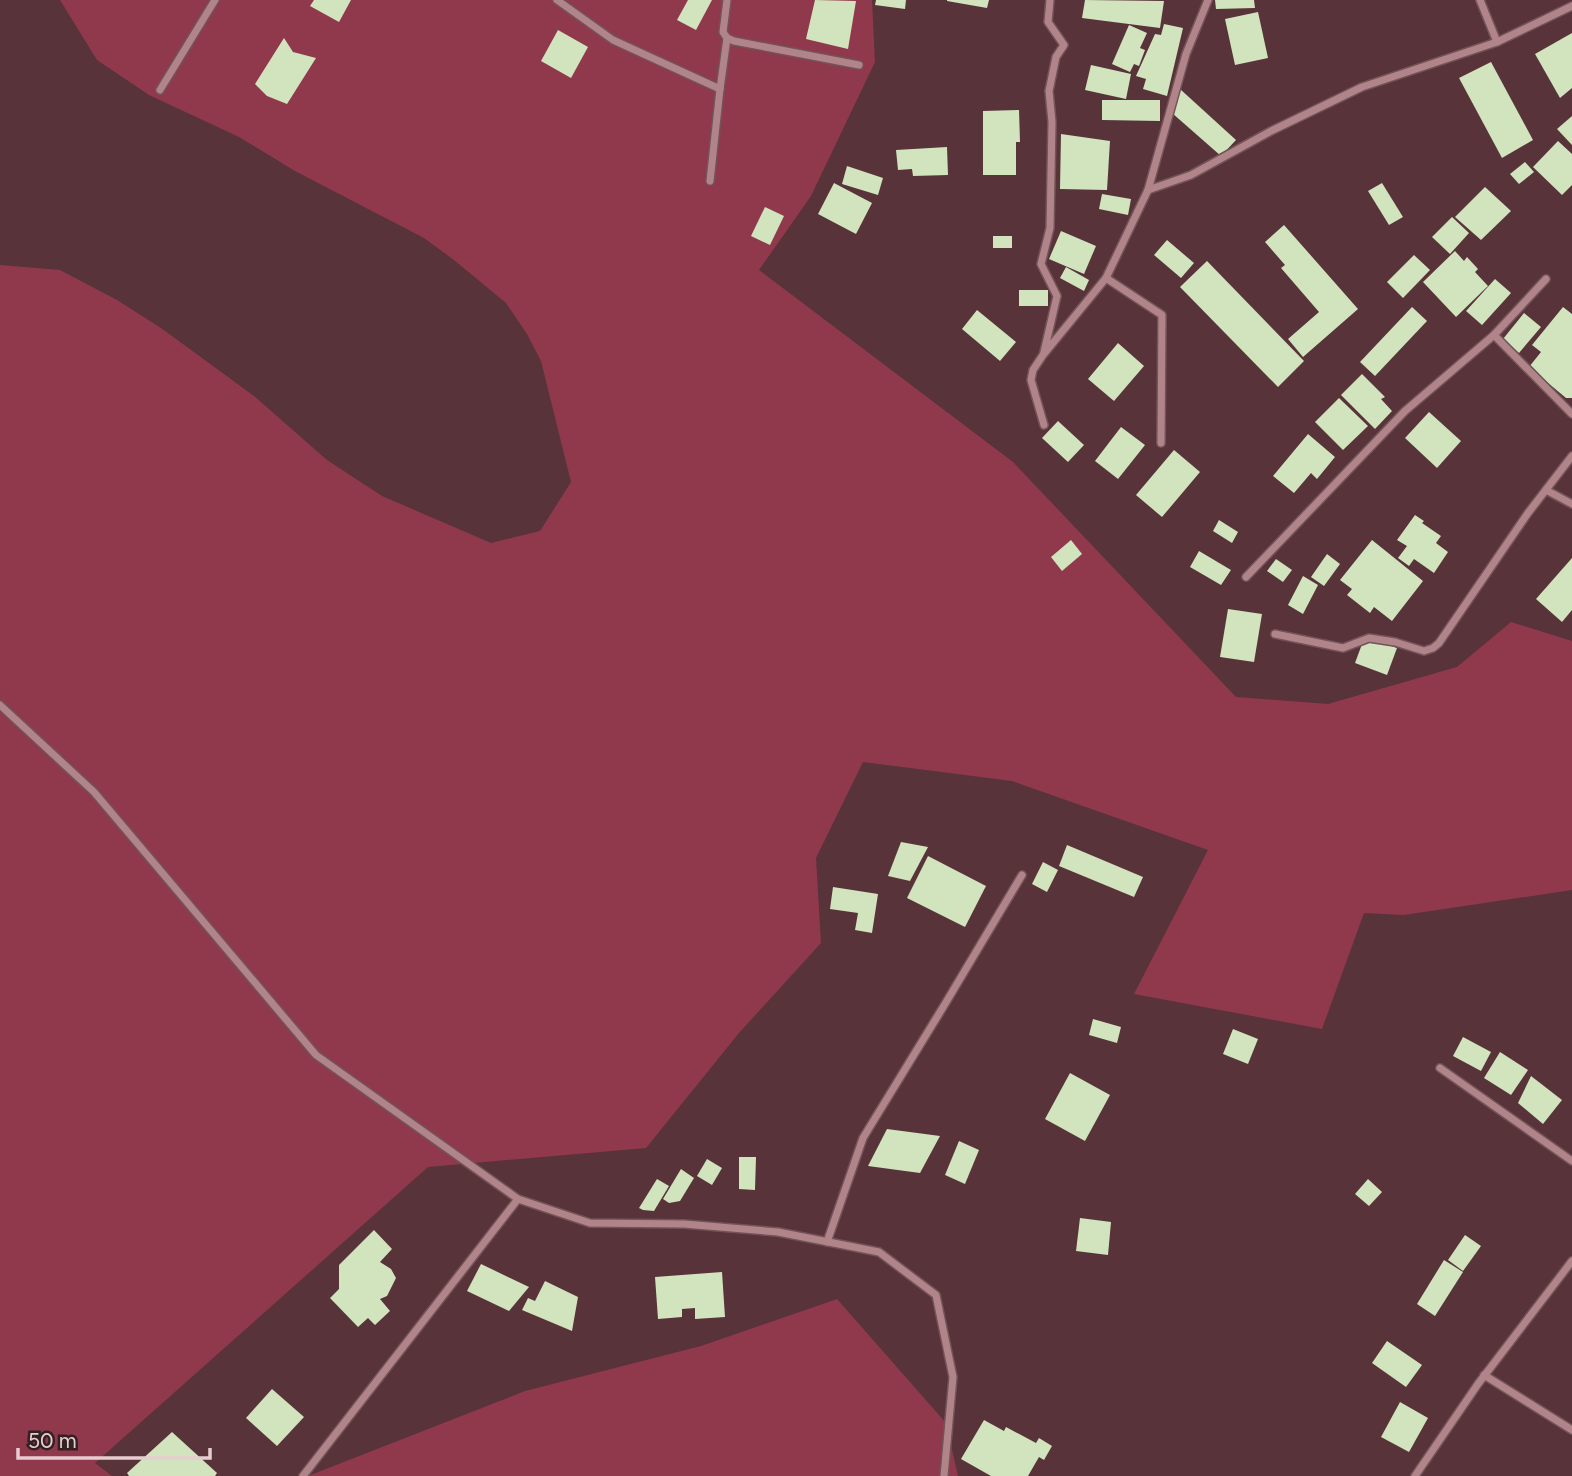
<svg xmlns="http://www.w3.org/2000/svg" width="1572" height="1476" font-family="Figtree,sans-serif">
	<rect width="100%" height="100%" fill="#583339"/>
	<g fill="#90394c">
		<polygon points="60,0 872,0 875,62 811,196 759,270 1013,462 1236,697 1328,704 1457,667 1511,622 1572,641 1572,890 1404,915 1364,913 1322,1029 1134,994 1208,850 1012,781 863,762 816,858 821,943 739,1033 646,1148 428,1167 95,1463 112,1476 0,1476 0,265 60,270 117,300 161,328 254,396 327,460 382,496 491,543 540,531 571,482 541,361 527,334 506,303 454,260 424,238 295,171 239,137 149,95 97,60"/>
		<polygon points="837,1299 946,1423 958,1476 308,1476 525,1391 701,1346"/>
	</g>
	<g fill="#d1e4be">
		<polygon points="314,0 351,0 339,22 310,6"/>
		<polygon points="688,0 712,0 696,30 677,20"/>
		<polygon points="815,0 856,1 848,49 806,39"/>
		<polygon points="876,0 906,0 905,9 875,5"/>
		<polygon points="947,0 989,0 987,8 947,1"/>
		<polygon points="1085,0 1164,1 1160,28 1082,18"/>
		<polygon points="1215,0 1254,0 1255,8 1216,9"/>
		<polygon points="1258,12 1268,58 1235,65 1225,19"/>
		<polygon points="1164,24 1183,28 1167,96 1143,89 1146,79 1136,76 1155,34 1161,35"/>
		<polygon points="1129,25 1147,33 1140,48 1145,50 1139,66 1134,64 1130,72 1112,64"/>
		<polygon points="558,30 588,47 571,78 541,61"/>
		<polygon points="1572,33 1572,88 1560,98 1535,54"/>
		<polygon points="284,38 293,52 316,58 287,104 267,96 255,84"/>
		<polygon points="1491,62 1533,140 1502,158 1459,78"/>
		<polygon points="1091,65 1131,74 1126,99 1085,90"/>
		<polygon points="1180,89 1236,140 1221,156 1172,113"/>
		<polygon points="1102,100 1160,100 1160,121 1102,120"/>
		<polygon points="1019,110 1020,142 1016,142 1016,175 983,175 983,111"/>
		<polygon points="1572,116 1572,145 1557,129"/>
		<polygon points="1061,134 1110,141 1107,190 1060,189"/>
		<polygon points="1558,141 1572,154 1572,185 1562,195 1533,167"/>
		<polygon points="947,147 948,175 913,176 912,169 898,170 896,150"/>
		<polygon points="1525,162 1534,172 1519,184 1510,174"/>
		<polygon points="847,166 883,178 878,195 842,184"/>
		<polygon points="834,183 872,203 856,234 818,214"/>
		<polygon points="1382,183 1403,217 1389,225 1368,191"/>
		<polygon points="1485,187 1511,211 1481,240 1455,217"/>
		<polygon points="1102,194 1131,199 1128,215 1099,209"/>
		<polygon points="765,207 784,216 770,245 751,236"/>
		<polygon points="1452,217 1469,233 1450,254 1432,237"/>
		<polygon points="1284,225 1358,309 1303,357 1288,339 1319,312 1281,268 1285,265 1265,242"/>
		<polygon points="1061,231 1096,246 1084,274 1049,259"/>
		<rect x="993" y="236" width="19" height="12"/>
		<polygon points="1167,240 1194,263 1181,278 1154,255"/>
		<polygon points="1455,251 1464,261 1467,257 1478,269 1475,272 1488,286 1456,317 1423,282"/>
		<polygon points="1414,255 1430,270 1403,298 1387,282"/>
		<polygon points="1207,261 1304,361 1278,387 1180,287"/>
		<polygon points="1066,267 1089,280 1084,291 1060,278"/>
		<polygon points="1495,279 1511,293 1482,325 1466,311"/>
		<rect x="1019" y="290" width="29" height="16"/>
		<polygon points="1412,307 1427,321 1375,376 1360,362"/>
		<polygon points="1563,307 1572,314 1572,398 1566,398 1529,367 1541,352 1532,345"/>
		<polygon points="977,310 1016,342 1000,361 962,329"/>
		<polygon points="1524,313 1541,327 1519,353 1503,339"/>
		<polygon points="1118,343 1144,366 1114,401 1088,379"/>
		<polygon points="1362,374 1385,397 1381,399 1392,411 1375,429 1341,395"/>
		<polygon points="1339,398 1368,426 1343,450 1315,422"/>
		<polygon points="1429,412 1461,441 1437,468 1405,438"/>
		<polygon points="1058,421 1084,445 1068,462 1042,438"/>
		<polygon points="1121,427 1145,445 1118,479 1095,461"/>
		<polygon points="1308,434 1335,457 1317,479 1311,473 1294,493 1273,476"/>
		<polygon points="1174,450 1200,472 1162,517 1136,495"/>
		<polygon points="1415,515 1424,521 1422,523 1441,536 1436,543 1448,552 1434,573 1414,559 1409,566 1398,558 1407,546 1397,540"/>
		<polygon points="1219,520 1238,532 1232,543 1213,531"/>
		<polygon points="1071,540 1082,554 1062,571 1051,557"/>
		<polygon points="1372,540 1423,581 1392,621 1374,607 1370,613 1347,595 1352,589 1340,580"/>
		<polygon points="1199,551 1231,570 1221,585 1190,567"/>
		<polygon points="1327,554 1340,564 1324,586 1311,577"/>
		<polygon points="1572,558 1572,610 1562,622 1536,599"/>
		<polygon points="1276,559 1292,570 1283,582 1267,571"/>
		<polygon points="1303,576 1318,585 1303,614 1288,605"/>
		<polygon points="1228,609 1262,614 1254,662 1220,657"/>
		<polygon points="1365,636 1397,648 1387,675 1355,663"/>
		<polygon points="901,842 928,847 910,881 888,876"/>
		<polygon points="1067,845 1143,877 1134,897 1059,866"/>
		<polygon points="928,856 986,886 965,927 907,898"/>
		<polygon points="1043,862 1058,870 1047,892 1032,884"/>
		<polygon points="833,887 878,894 872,933 855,930 858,913 830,909"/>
		<polygon points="1093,1019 1121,1027 1117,1043 1089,1035"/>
		<polygon points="1233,1029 1258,1039 1248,1064 1223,1054"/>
		<polygon points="1463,1037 1491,1052 1481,1071 1453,1056"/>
		<polygon points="1500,1052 1528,1070 1511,1095 1484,1078"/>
		<polygon points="1070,1073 1110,1095 1085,1141 1045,1119"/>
		<polygon points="1531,1076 1562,1100 1543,1124 1518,1103"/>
		<polygon points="887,1129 940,1136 920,1173 868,1166"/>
		<polygon points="959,1141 979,1150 965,1184 945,1175"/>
		<polygon points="739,1157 756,1157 755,1190 739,1189"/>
		<polygon points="707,1159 722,1168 712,1185 697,1176"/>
		<polygon points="681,1169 694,1178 680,1201 669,1203 663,1199"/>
		<polygon points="657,1179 669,1186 654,1211 643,1210 639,1208"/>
		<polygon points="1368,1179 1382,1192 1369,1206 1355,1194"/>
		<polygon points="1080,1218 1111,1222 1108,1255 1076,1251"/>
		<polygon points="374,1230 392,1249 380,1262 391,1269 396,1278 387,1296 380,1299 390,1311 375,1325 368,1318 358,1327 330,1298 339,1289 339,1265"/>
		<polygon points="1465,1235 1481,1246 1463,1271 1448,1260"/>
		<polygon points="1444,1260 1463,1272 1435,1316 1417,1304"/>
		<polygon points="481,1264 529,1287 509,1311 467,1291"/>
		<polygon points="722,1272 725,1317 695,1319 695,1308 682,1309 682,1317 658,1319 655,1277"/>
		<polygon points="545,1281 578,1297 572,1331 522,1310 528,1298 535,1301"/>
		<polygon points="1387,1341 1422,1365 1406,1387 1372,1363"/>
		<polygon points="272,1389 304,1417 277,1446 246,1418"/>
		<polygon points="1400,1402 1428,1418 1409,1452 1381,1437"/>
		<polygon points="984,1420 1004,1431 1006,1427 1036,1443 1039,1438 1052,1446 1044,1460 1039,1457 1028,1476 991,1476 961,1459"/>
		<polygon points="172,1432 217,1473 215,1476 129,1476 127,1473"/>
	</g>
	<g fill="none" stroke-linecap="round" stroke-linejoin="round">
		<defs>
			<g id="street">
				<polyline points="557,0 613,40 720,89 710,181"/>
				<polyline points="727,0 723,32 727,38 734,41 859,65"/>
				<polyline points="1480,0 1497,42"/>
				<polyline points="720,89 727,38"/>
				<polyline points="160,90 215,0"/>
				<polyline points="1148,190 1191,175 1271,131 1362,87 1497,42 1572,6"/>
				<polyline points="1106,278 1162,315 1161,443"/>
				<polyline points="1494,335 1572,414"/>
				<polyline points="1044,352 1057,296 1041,264 1050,228 1052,122 1049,91 1056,57 1064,45 1048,22 1050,0"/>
				<polyline points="1044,425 1031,380 1033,370 1043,355 1106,278 1148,190 1186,54 1208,0"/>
				<polyline points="1546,490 1572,504"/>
				<polyline points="1246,577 1405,411 1494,335 1546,279"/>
				<polyline points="1275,634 1343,648 1369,638 1395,642 1424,651 1433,648 1439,643 1528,513 1572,456"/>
				<polyline points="0,705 94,792 316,1055 518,1199 590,1223 684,1224 778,1232 879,1252 936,1295 953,1377 944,1476"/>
				<polyline points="1440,1068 1572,1161"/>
				<polyline points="827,1242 863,1138 945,1004 1022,875"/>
				<polyline points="1484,1375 1572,1430"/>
				<polyline points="303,1476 518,1199"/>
				<polyline points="1415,1476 1478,1384 1572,1261"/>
			</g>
		</defs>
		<use href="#street" stroke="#725358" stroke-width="10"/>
		<use href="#street" stroke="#b1848a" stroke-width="7"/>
	</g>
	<path d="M18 1448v10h192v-10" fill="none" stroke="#e6cdd0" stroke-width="3.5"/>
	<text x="28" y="1448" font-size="21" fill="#e6cdd0" stroke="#322023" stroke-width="5" paint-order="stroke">50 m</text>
</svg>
